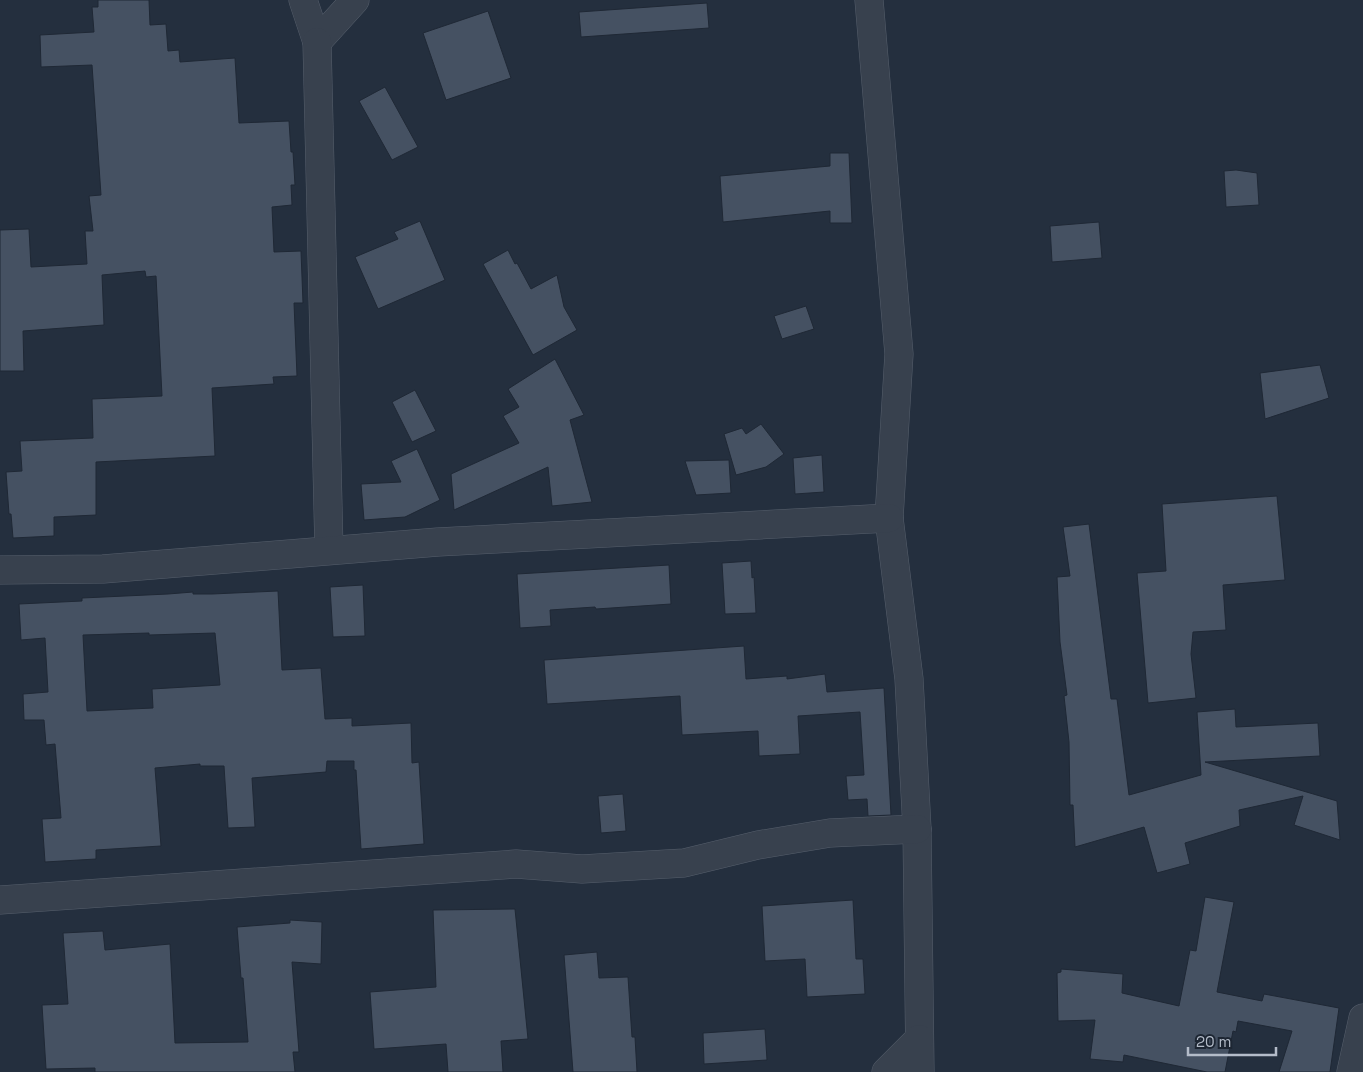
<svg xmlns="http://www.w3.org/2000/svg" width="1363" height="1072" font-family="'Space Grotesk',sans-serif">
	<rect width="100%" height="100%" fill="#242f3e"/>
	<g fill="#455162" stroke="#1f2835" fill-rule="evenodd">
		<polygon points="98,0 149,0 150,25 166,24 168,51 179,50 180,62 235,58 239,123 289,121 291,152 293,152 295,185 291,185 292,205 272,207 274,252 301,251 303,303 294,303 297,376 273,377 274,384 212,388 215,456 96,462 96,515 54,517 54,536 13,538 11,514 9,514 6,472 22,471 20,441 93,438 92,399 162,396 156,276 146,277 145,271 102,275 104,325 23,331 24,371 0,371 0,230 29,229 31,267 87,264 85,231 93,231 89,196 101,195 92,65 41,67 40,35 94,32 92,7 98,7"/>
		<polygon points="707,3 709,28 581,37 579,12"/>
		<polygon points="488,11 511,78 446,100 423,33"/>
		<polygon points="385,87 418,147 392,160 359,101"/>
		<polygon points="830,153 849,153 852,223 830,223 830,211 723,222 720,176 830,166"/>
		<polygon points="1236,170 1257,173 1259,205 1226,207 1224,171"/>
		<polygon points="420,221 445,280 378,309 355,257 398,239 394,232"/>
		<polygon points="1099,222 1102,258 1052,262 1050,226"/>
		<polygon points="508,250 515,264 517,263 531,289 557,275 564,307 577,330 533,355 483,264"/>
		<polygon points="806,306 814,329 782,339 774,316"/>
		<polygon points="555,359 584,415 570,420 592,502 552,506 548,467 454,510 451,474 519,443 503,416 519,407 508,389"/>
		<polygon points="1320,365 1329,398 1265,419 1260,373"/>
		<polygon points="415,390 436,431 412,442 392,402"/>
		<polygon points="761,424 784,454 766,467 736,475 724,434 742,428 746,434"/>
		<polygon points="417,449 440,500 405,517 364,520 361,484 401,482 391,461"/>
		<polygon points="822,455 824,492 795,494 793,458"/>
		<polygon points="729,460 731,493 696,495 685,461"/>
		<polygon points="1277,496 1285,580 1223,585 1226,630 1193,632 1191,654 1196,698 1148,703 1137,573 1166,571 1162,504"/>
		<polygon points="1089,524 1111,699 1117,699 1129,795 1201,775 1197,712 1235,709 1236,727 1318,723 1320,756 1205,762 1337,801 1340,840 1294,825 1303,796 1239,810 1240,826 1185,843 1190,864 1157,873 1144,827 1075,847 1073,805 1070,805 1069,742 1064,696 1067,695 1060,642 1057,577 1070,576 1063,527"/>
		<polygon points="751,561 752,578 754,577 756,613 725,614 722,563"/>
		<polygon points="669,565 671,604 596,609 595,607 550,610 551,626 520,628 517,574"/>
		<polygon points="363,585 365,636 333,637 330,587"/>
		<path d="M278 591 282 670 321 668 325 719 352 718V726L411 723 412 763 419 762 424 844 361 849 356 770H354V761H327L326 772 252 778 255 827 228 828 224 766H200V764L155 768 161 846 96 850V859L45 862 42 819 61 818 55 744 46 745 44 720H24L23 694 48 692 45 638 21 640 19 604 82 601V598L168 594 193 592V594H212ZM149 633V635L215 633 220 685 152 689 153 708 87 711 83 635Z"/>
		<polygon points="744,646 746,679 787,676 787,679 825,674 827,692 884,688 891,815 868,816 867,799 848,800 846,776 864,775 860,712 798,716 800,754 759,756 758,731 682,735 680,696 547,704 544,660"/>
		<polygon points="623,794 626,831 601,833 598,796"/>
		<polygon points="1205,897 1234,902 1217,992 1262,1001 1264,994 1339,1008 1330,1072 1279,1072 1292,1031 1238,1021 1236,1032 1233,1031 1225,1072 1207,1072 1124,1055 1123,1062 1090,1059 1095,1020 1058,1021 1057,973 1061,972 1061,969 1123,974 1122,993 1179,1006 1190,950 1196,951"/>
		<polygon points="853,900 856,959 863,959 865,994 807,997 805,959 765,961 762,906"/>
		<polygon points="515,909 528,1039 501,1041 503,1072 448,1072 446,1044 374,1049 370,992 436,987 433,910"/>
		<polygon points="290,920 322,922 321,964 292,962 299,1052 293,1052 295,1072 95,1072 95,1068 46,1069 42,1005 68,1004 63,933 103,931 105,950 170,944 175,1043 248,1042 243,978 241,978 237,927 290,923"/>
		<polygon points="597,952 599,978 628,977 632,1037 635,1037 637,1072 573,1072 564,955"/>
		<polygon points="765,1029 767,1060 704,1064 703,1033"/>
	</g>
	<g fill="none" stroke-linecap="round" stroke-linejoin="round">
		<defs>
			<g id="minor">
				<polyline points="303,0 317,42 355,0"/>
				<polyline points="869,0 899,354 889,518 909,679 917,829 920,1072"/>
				<polyline points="317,42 329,550"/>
				<polyline points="0,570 103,569 438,542 889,518"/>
				<polyline points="0,900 516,864 582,869 684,863 758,845 830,833 917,829"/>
				<polyline points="886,1072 919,1039"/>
				<polyline points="1351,1072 1363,1018"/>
			</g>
		</defs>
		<use href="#minor" stroke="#565f6c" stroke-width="29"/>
		<use href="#minor" stroke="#38414e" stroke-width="28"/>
	</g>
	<path d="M1188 1047v8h88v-8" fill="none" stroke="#b4bcc9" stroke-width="2.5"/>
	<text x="1196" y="1047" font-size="15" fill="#b4bcc9" stroke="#1d2633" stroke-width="4" paint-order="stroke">20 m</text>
</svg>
